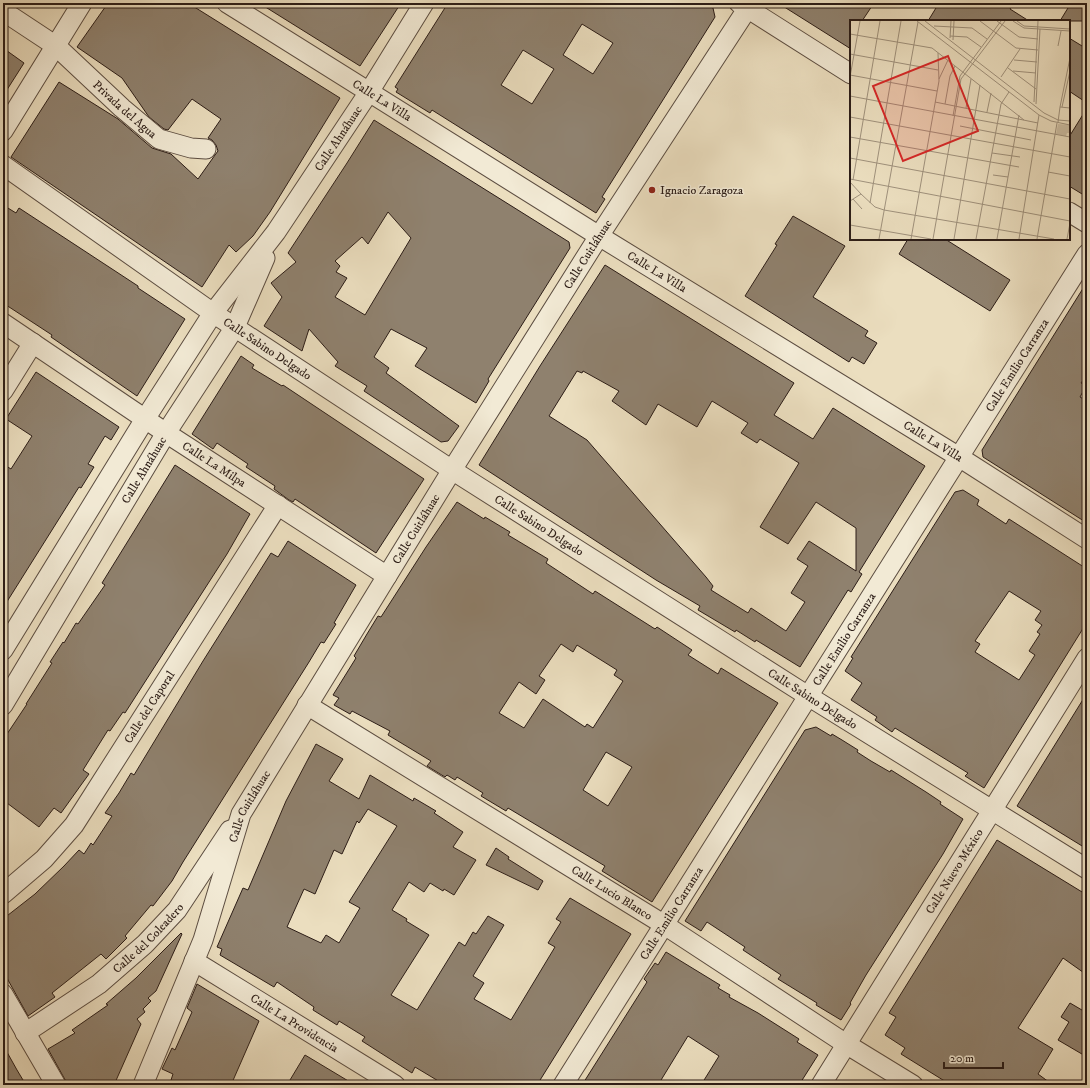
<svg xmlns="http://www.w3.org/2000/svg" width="1090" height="1088" font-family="'IM FELL DW Pica',serif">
	<rect width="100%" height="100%" fill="#ebdebf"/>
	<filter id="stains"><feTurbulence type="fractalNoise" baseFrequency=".005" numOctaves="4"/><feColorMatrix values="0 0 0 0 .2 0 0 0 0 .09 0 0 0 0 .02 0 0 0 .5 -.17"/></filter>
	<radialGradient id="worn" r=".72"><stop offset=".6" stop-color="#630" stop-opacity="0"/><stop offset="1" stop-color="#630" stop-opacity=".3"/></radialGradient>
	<g fill="#8f816e" stroke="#2c1d17" fill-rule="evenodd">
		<polygon points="108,3 188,3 340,98 270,212 253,236 236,252 229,245 202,287 11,157 59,82 118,119 152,148 171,154 198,179 215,155 218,151 216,145 212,140 208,138 221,119 192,99 168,130 164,129 149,117 122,78 77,47"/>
		<polygon points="259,3 401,3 360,66"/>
		<path d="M448 3H705L713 8 715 17 602 197 605 199 596 213 432 110 430 113 396 92 398 89 395 87ZM582 24 613 43 593 74 563 55ZM523 50 554 69 532 104 501 85Z"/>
		<polygon points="778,3 874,3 862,21 851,21 851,49"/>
		<polygon points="939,3 1014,3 1010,9 1029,21 928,21"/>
		<polygon points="1071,3 1087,3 1087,21 1060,21"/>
		<polygon points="1069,38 1087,49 1087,103 1069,91"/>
		<polygon points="3,48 24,63 3,96"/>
		<polygon points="1087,108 1087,197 1069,186 1069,137"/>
		<path d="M374 120 569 242 570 248 488 379 489 381 476 403 415 366 427 348 391 329 374 357 389 368 386 373 459 426 448 441 441 442 364 391 367 386 335 366 338 362 309 329 302 351 264 326 282 297 271 283 296 262 288 253 347 163ZM388 212 411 238 365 315 335 297 347 278 336 272 340 266 335 261 362 237 368 244Z"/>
		<polygon points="3,205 16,213 19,208 138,286 138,288 185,319 137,396 51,337 52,335 3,303"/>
		<polygon points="793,216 845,246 813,297 868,331 865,336 877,343 864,364 852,357 849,362 745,296 777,245 775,244"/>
		<polygon points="908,239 945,239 1010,280 990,311 899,254"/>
		<path d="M605 265 794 383 774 415 813 439 833 408 925 466 859 572 862 574 851 592 848 590 800 667 756 640 755 642 736 630 735 632 698 610 700 606 656 580 479 465 540 366ZM577 371 582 373 583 371 619 391 612 401 646 425 658 404 697 427 712 401 748 423 741 433 757 443 760 439 799 463 760 527 788 544 816 502 856 528V571L809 541 797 559 808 566 791 593 805 602 786 631 751 608 748 613 711 590 713 586 706 577 587 440 549 416Z"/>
		<polygon points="1087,282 1087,375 1081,383 1086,386 1080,397 1087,401 1087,523 983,457 982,450"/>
		<polygon points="241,356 254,365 252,368 282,386 283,385 424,479 376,553 295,499 293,502 289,500 274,489 275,486 246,467 248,464 217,443 213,449 192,434"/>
		<polygon points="36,372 119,427 111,440 105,436 88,464 94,467 81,488 79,487 3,608 3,464 11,469 32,436 6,419"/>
		<polygon points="175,465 250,514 227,554 125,713 123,712 110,731 108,730 83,770 89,774 81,785 61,813 54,808 39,827 3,800 3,740 27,704 26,704 52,663 50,662 63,642 64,643 76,623 78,624 105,585 102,583"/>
		<path d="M963 490 979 500 977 505 1006 524 1009 519 1087 569V622L984 788 965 776 968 773 895 728 892 732 875 720 877 717 851 700 862 683 845 671 853 658 851 657 955 492ZM1009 591 1041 611 1035 620 1042 625 1037 632 1040 634 1029 651 1035 655 1019 680 975 652 980 644 975 641Z"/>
		<path d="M457 502 484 519 485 517 510 532 508 535 548 559 546 563 593 594 595 591 655 629 657 627 692 650 688 655 718 674 721 668 778 703 652 902 602 871 605 866 508 808 506 811 481 796 483 793 457 777 455 780 447 775 445 777 427 766 431 761 388 735 390 731 352 711 350 714 334 705 339 698 333 695 356 658 354 656 367 634 378 616 381 617 426 547ZM561 644 573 652 577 645 617 670 614 675 623 681 593 728 587 724 585 727 543 699 524 728 499 713 519 682 536 694 545 680 539 676ZM606 752 632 767 608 806 583 790Z"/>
		<polygon points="288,541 356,585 334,623 336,624 324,643 321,642 309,662 183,862 172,881 153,906 151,905 125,936 127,938 106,959 101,954 52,993 55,997 28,1016 3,971 3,919 35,894 64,866 79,850 84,854 91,843 93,845 112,816 105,813 119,793 131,773 134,775 203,661 271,553 278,557"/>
		<polygon points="1087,693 1087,849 1017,806"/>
		<polygon points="816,727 831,736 832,734 842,740 858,750 857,752 871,761 890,772 891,770 926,792 941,802 940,804 963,819 943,854 866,975 850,1003 851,1004 841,1020 816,1005 817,1003 778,979 781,975 743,950 745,947 707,922 701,931 685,921 805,730"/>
		<path d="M316 744 343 759 329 781 359 799 370 775 413 801 414 798 436 811 434 813 463 832 453 847 476 860 454 895 444 889 443 891 430 883 424 892 409 882 392 910 407 919 406 921 429 935 391 995 417 1010 459 942 465 946 473 932 476 934 488 916 504 925 473 976 484 983 474 999 511 1020 555 947 548 943 561 922 556 919 570 898 631 934 537 1085H445L415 1067 412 1073 362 1041 365 1037 339 1021 337 1025 313 1010 314 1007 277 982 274 987 220 955 222 949 217 947 243 888 248 890 286 801ZM368 809 397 826 349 902 360 908 339 943 326 935 321 943 287 927 304 889 315 894 334 850 342 854 357 821 359 823Z"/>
		<polygon points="997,840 1087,895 1087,975 1063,958 1018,1028 1053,1049 1038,1074 1053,1085 951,1085 901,1054 905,1048 885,1035 896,1017 889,1013"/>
		<polygon points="496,848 509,857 508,859 543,881 538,890 486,865"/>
		<polygon points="181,933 182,934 156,991 148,998 151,1001 143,1009 145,1012 137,1019 141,1024 114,1085 68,1085 48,1049 75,1033 72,1030 108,1005 106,1004 136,978"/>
		<polygon points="666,952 720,985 718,988 730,995 729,997 758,1013 799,1039 797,1042 818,1055 799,1085 701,1085 719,1056 688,1036 658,1085 582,1085 647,982 644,979 655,963 658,965"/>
		<polygon points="197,984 259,1021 231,1085 182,1085 171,1080 173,1074 162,1069 172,1048 175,1050 192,1012 187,1008"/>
		<polygon points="1070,1003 1087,1013 1087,1057 1058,1040 1069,1022 1061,1017"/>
		<polygon points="3,1045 17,1070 26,1085 3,1085"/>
		<polygon points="305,1055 355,1085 287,1085"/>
	</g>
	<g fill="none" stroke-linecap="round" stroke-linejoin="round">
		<defs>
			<g id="street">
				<path id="s1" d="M227 3 599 236 959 457 1087 539"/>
				<polyline points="739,3 851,74"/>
				<path id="s2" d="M3 11 56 46 122 108 159 139 191 148 206 149"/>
				<polyline points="3,131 82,3"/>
				<path id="s3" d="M3 165 213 313 452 470 808 696 1087 869"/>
				<polyline points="1069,212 1087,223"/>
				<path id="s4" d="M3 323 166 433 387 576"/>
				<polyline points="3,391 33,343"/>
				<path id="s5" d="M3 650 145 419 213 313 276 232 369 92 424 3"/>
				<path id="s6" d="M3 705 166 433 235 327 265 258"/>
				<path id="s7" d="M307 705 663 924 846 1044 913 1085"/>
				<path id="s8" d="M3 894 44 859 74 825 278 505"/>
				<path id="s9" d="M194 961 395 1085"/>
				<polyline points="3,994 56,1085"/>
				<path id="s10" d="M25 1033 99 984 145 944 177 910 230 830"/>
				<path id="s11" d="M143 1085 203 940 241 814 452 470 599 236 751 3"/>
				<path id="s12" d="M563 1085 1087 254"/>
				<path id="s13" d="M821 1085 1087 658"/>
			</g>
		</defs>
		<use href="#street" stroke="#5c4d41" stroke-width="21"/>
		<use href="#street" stroke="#f2ead5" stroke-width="19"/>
	</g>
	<circle fill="#8f2418" stroke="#f2ead5" stroke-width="1.5" cx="652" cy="190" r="4"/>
	<g text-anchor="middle" stroke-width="3" stroke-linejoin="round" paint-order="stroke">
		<g font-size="12" fill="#2c1d17" stroke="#f2ead5">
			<text dy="4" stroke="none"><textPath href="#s1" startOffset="183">Calle La Villa</textPath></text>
			<text dy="4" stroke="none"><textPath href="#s2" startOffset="157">Privada del Agua</textPath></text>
			<text dy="4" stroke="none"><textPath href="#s5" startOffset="612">Calle Ahnáhuac</textPath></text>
			<text dy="4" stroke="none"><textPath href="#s11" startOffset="947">Calle Cuitláhuac</textPath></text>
			<text dy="4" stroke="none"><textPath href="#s1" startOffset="507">Calle La Villa</textPath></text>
			<text dy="4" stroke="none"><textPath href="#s3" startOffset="322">Calle Sabino Delgado</textPath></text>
			<text dy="4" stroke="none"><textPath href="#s12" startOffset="851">Calle Emilio Carranza</textPath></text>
			<text dy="4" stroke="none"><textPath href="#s1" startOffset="831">Calle La Villa</textPath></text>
			<text dy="4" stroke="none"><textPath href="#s4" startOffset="254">Calle La Milpa</textPath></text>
			<text dy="4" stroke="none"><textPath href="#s6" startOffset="274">Calle Ahnáhuac</textPath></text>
			<text dy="4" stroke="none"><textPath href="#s3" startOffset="646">Calle Sabino Delgado</textPath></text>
			<text dy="4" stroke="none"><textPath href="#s11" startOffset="623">Calle Cuitláhuac</textPath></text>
			<text dy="4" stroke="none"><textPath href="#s12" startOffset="527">Calle Emilio Carranza</textPath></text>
			<text dy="4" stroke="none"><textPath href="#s3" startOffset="970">Calle Sabino Delgado</textPath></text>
			<text dy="4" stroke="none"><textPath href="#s8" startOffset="239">Calle del Caporal</textPath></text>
			<text dy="4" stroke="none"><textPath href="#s11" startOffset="299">Calle Cuitláhuac</textPath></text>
			<text dy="4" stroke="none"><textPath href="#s13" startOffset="252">Calle Nuevo México</textPath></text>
			<text dy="4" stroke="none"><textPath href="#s7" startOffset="358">Calle Lucio Blanco</textPath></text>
			<text dy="4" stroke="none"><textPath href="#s12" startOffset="203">Calle Emilio Carranza</textPath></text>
			<text dy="4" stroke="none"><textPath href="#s10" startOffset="156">Calle del Coleadero</textPath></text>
			<text dy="4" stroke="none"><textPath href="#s9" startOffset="118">Calle La Providencia</textPath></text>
		</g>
		<g font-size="12" fill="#2c1d17" stroke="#f2ead5" text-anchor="start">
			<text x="660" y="194">Ignacio Zaragoza</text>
		</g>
	</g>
	<g transform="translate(850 20)">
		<rect width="220" height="220" fill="#ebdebf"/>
		<path d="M208 104 220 105V113H217L216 116 206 114Z" fill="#cbbda2"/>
		<path fill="none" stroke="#9f917c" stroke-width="1" d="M67 1 189 95 201 101 220 105M75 1 194 93 208 100 220 101M130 1 166 28 188 30M147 1 169 17 188 19M163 1 174 8 220 11M167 1 174 6 220 9M84 6 122 8 137 19M0 14 82 28 174 100M100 16 117 17 131 27M100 18 101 1M103 20 104 1M208 26 211 11M0 34 88 50M164 40 187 42M158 48 186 69M163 51 186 53M0 55 87 71M0 57 10 1M151 57 170 29M89 59 98 40M0 76 220 117M85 82 188 103M184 82 188 1M95 84 100 56 105 46M186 84 190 9M210 87 220 38M212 87 220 51M116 88 121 59M137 92 141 73M103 96 110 56 151 1M0 97 220 137M208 102 210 87 220 88M110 106 181 120M0 117 169 147M142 133 170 137M0 138 220 179M198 152 220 156M143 155 158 157M0 159 220 201M3 160 30 1M0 162 11 174 0 181M11 174 25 187 34 190 204 219M3 179 12 189M20 183 51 1M0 205 81 219M29 219 68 2M61 219 89 61 88 33M83 219 111 59 155 1M104 219 130 65M126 219 151 84 159 72M147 219 169 95M169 219 189 95M187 219 207 103M217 219 220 203"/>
		<path fill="#d62828" fill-opacity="0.15" stroke="#d62828" stroke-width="2" d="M98 36 128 111 53 141 23 66Z"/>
		<rect width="220" height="220" fill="none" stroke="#2c1d17" stroke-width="2"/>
	</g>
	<rect width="1090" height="1088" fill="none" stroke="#ebdebf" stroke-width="16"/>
	<rect x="4" y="4" width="1082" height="1080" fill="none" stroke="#2c1d17" stroke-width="2"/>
	<rect x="8" y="8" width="1074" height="1072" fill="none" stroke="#2c1d17"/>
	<path d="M944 1062v6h59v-6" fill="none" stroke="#2c1d17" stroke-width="2"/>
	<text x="950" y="1062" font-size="12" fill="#2c1d17" stroke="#f2ead5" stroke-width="3" paint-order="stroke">20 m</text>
	<rect width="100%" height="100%" filter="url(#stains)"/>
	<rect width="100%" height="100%" fill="url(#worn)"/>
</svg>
